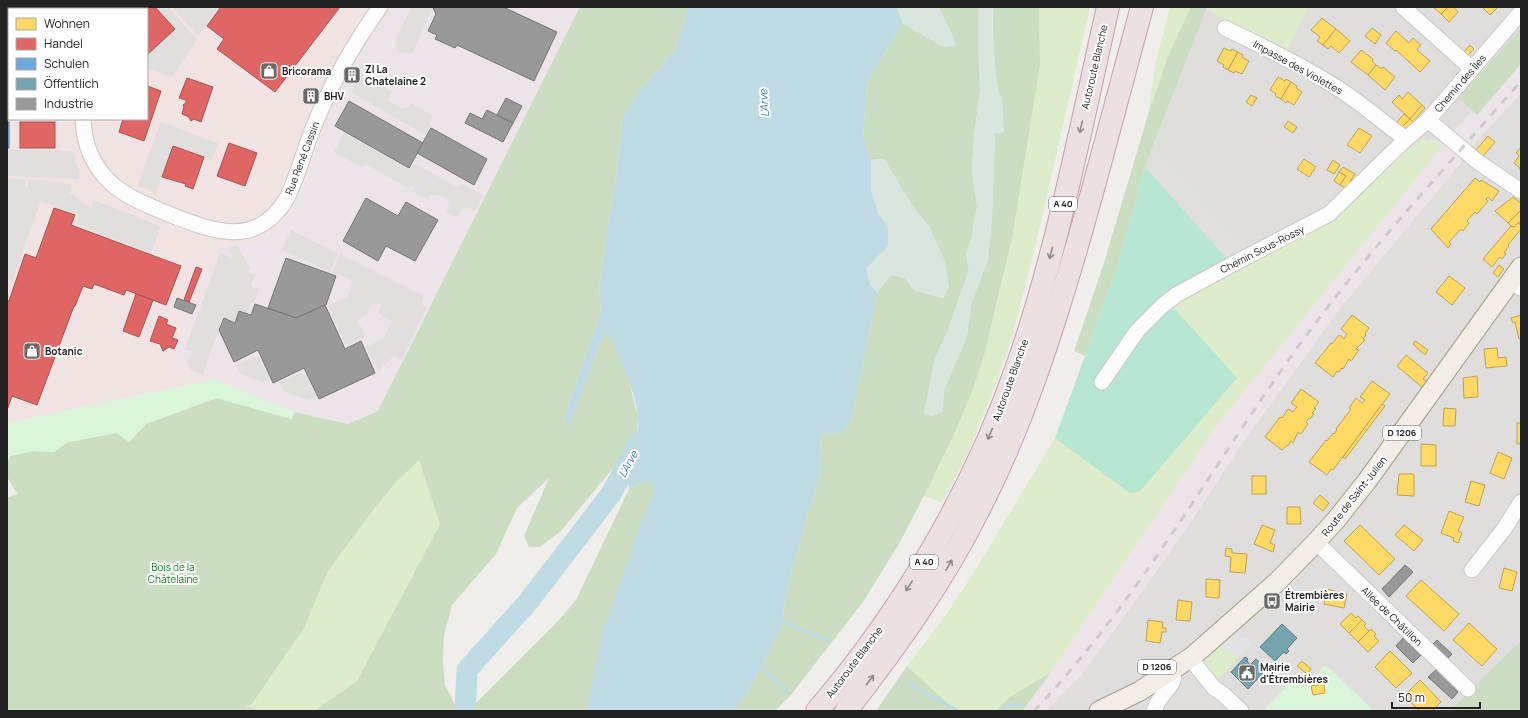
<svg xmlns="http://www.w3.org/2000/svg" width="1528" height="718" font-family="Manrope,sans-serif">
	<rect width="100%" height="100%" fill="#f0eeeb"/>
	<g fill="#dfdedc">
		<polygon points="1308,7 1521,7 1521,53 1443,145 1437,142 1431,140 1405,152 1339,216 1302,237 1253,261 1153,147 1206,9 1286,53"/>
		<polygon points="1521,93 1521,641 1481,679 1451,711 1046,711 1082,674 1143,590 1190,523 1240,446 1341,307 1432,197 1462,157"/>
	</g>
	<path fill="#f1e3e1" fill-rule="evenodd" d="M7 7H392L388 13 315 151 310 169 291 211 277 228 255 239 247 242 231 243 172 364 215 379 7 423ZM9 9H147V119H9Z"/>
	<g fill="#ede4e9">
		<polygon points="392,7 580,7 378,411 348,424 294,412 215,379 171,364 217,252 231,243 247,242 271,231 277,228 291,211 302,189 310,169 315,151 340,92 365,46"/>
		<polygon points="1521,53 1521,93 1462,157 1461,163 1341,307 1243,442 1190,523 1143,590 1082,674 1046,711 1022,711 1051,672 1216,426 1334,278 1443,145"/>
	</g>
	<g fill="#ddeccb">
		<polygon points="1039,7 1090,7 1034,252 1011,341 997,381 966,457 942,503 924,496 952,439 972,392 985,352 998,299 1012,239 1040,65"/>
		<polygon points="1170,7 1191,7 1168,56 1148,115 1156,61"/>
		<polygon points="1207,7 1308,7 1286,54 1206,9"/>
		<polygon points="1423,140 1437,142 1443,145 1216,426 1051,672 1025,709 1022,711 956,711 907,666 944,618 973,574 1055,438 1064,443 1236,378 1173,307 1177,302 1239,268 1302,237 1339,216 1405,152 1415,144"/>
		<polygon points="419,460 440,524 357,681 314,711 263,711 245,708 252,704 304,628 328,571 374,509 395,483"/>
		<polygon points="1215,645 1224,647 1237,656 1237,660 1215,682 1197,661"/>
	</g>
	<g fill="#cbdec1">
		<path d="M580 7H688L675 50 635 96 622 121 617 170 599 286 601 313 564 417 569 427 600 343 608 333 627 373 638 417 637 437 625 454 560 532 540 547H529L524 536 549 478 517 508 496 554 452 605 444 636 443 660 445 685 458 711H314L357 681 440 524 419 460 395 483 374 509 328 571 304 628 252 704 246 707 263 711H7V498L18 494C8 480 2 473 10 456L33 451 54 452 68 442 117 433 129 442 146 424 216 398 292 419 294 412 348 424 378 411Z"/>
		<path d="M939 7H979L978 35 980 91 974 136 972 170 977 207 971 241 966 254 969 270 949 327 935 359 924 413 931 416 942 412 944 390 967 336 971 304 988 260 992 217 995 133 1004 132C998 91 991 49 993 7H1039L1040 65 1012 239 985 352 972 392 952 439 924 496 900 542 865 599 791 695 775 711H733L746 695 782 626 785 599 789 581 819 476 821 434 842 433 851 421 877 293 891 275 905 278 914 290 943 298 949 286 930 228 912 205 884 159 871 160 863 137 867 82 903 23 943 47 955 45 953 36Z"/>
		<polygon points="1191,7 1207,7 1145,167 1119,263 1085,356 1074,351 1103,266 1148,115 1168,56"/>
		<polygon points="1521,28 1521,64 1477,115 1458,98"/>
		<polygon points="646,481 654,484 654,494 645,512 591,693 587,711 470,711 470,709 559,620 576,600 629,489"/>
		<polygon points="1521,641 1521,711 1451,711 1481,679"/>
		<polygon points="907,666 956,711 876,711"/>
		<polygon points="1051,672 1022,711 996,711 1009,698"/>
	</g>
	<g fill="#d9e6de">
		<polygon points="896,7 939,7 953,36 955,45 943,47 903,23"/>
		<polygon points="979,7 993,7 992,23 994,55 998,92 1002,97 1004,132 995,133 992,217 988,260 971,304 967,336 944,390 942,412 931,416 924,413 935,359 949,327 969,270 966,254 971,241 977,207 972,170 974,136 980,91 978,35"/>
		<polygon points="884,159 912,205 930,228 945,261 949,286 943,298 914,290 905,278 891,275 877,293 870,284 866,269 882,253 888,229 878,212 871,191 871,160"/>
	</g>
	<g fill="#daf5da">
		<polygon points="215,379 294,412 292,419 216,398 146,424 129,442 117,433 68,442 54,452 33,451 10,456 7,463 7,423"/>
		<polygon points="1324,666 1327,666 1374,711 1263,711 1298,675 1308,684"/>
	</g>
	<polygon fill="#b7e6d2" points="1153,147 1249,256 1192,292 1173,307 1237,378 1140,491 1130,493 1055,438 1119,263 1145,167"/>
	<g fill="#e0dfde">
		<polygon points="155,7 168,7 197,40 172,77 147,68 147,55 175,29"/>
		<polygon points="172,7 221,7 198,36"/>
		<polygon points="411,7 433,7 412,54 399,52 394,45"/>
		<polygon points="361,74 392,92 388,100 402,109 408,107 411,103 433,116 429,123 431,128 427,136 351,92"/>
		<polygon points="161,122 218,143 212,160 173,146 156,193 137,186"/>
		<polygon points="345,131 409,170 414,163 457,187 462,184 483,195 475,211 467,207 462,210 456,217 446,212 449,205 448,200 438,195 430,195 428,200 412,191 414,187 413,185 408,188 367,165 361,167 334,152"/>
		<polygon points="1153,147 1249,256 1227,259 1145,167"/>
		<polygon points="7,149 72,151 79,171 79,179 7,176"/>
		<polygon points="7,178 25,179 25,187 28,186 29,179 71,184 70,193 91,208 94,200 161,226 151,253 76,224 78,215 41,201 12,282 7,280"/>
		<polygon points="291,230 338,253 330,272 282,250"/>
		<polygon points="237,245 250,268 248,272 255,274 251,286 259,289 254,304 251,303 248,313 239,310 235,321 223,317 203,374 191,370 187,362 193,352 185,349 220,253 233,258 229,248"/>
		<polygon points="340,254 424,296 421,304 427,307 402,360 394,356 378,371 366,347 383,339 392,321 378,313 381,305 376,303 371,305 366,315 358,321 366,337 346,346 328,306 348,296 353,281 341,275 332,273"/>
		<polygon points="254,357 259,357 269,380 262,382 240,373 236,365"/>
		<polygon points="300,373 307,376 316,397 308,400 284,391 279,382"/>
	</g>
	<polygon fill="#e2e1e5" points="1238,627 1241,628 1239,636 1248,638 1248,641 1252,644 1237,660 1237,656 1233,655 1233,652 1224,650 1224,647 1215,645 1238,629"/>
	<path fill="#bfdbe3" d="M688 7H896L903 23 867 82 863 137 871 160V191L878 212 888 229V246L866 269 870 284 877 293 851 421 842 433 821 434 819 476 789 581 785 599 782 626 746 695 733 711H587L602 632 645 512 654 494V485L646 481 629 489 625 454C629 449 636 442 637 436 644 407 621 360 608 334L600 343 569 428 564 417 601 313 599 286 617 170 622 121 635 96 675 50Z"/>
	<g fill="#ffd966" stroke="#bda252">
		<polygon points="1433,7 1448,7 1441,14"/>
		<polygon points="1448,7 1453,7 1458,12 1449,22 1441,14"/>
		<polygon points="1482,7 1498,7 1490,15"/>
		<polygon points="1322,18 1336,29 1323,45 1317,41 1320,37 1311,30"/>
		<polygon points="1372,28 1381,35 1375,44 1365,36"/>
		<polygon points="1336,29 1350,41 1339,53 1331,46 1328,49 1323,45"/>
		<polygon points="1396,31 1409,43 1413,38 1421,45 1417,50 1430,61 1420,72 1396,50 1395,51 1386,43"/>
		<polygon points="1470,45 1474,49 1467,56 1463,53"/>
		<polygon points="1224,48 1231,51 1232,49 1238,52 1228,70 1223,67 1224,65 1217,61"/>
		<polygon points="1361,50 1373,59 1372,61 1376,65 1368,75 1351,62"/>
		<polygon points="1238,52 1243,55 1242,57 1249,61 1242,74 1235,71 1234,73 1228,70"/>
		<polygon points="1376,65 1382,69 1383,67 1395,77 1385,90 1368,75"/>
		<polygon points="1278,77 1285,81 1286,79 1291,82 1281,99 1275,96 1276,94 1270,90"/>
		<polygon points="1291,82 1297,86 1296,88 1302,92 1294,105 1287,101 1286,103 1281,99"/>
		<polygon points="1408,92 1422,105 1410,119 1392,102 1399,95 1402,99"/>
		<polygon points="1251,95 1257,98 1252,106 1246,102"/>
		<polygon points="1422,105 1425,108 1413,122 1410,119"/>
		<polygon points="1404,114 1410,119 1402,127 1397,122"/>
		<polygon points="1410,119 1413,122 1406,130 1402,127"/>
		<polygon points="1288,121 1297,127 1293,133 1284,127"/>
		<polygon points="1359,128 1372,136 1360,153 1347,145"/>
		<polygon points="1488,136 1495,142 1483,156 1476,150"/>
		<polygon points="1521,147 1521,171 1520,170 1520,168 1514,163 1519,156 1516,153"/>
		<polygon points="1304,159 1316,167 1309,177 1297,169"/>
		<polygon points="1333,160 1340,165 1334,174 1327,170"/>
		<polygon points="1343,167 1355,174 1346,188 1340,185 1346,176 1339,172"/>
		<polygon points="1339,172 1346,176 1340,185 1334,181"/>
		<polygon points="1475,178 1480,182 1481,180 1499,191 1492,201 1488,197 1486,199 1488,201 1477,214 1475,212 1467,221 1469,223 1463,231 1461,229 1449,242 1451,244 1448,248 1431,229"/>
		<polygon points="1513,197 1521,203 1521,210 1508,223 1495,211"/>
		<polygon points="1521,210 1521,221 1514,227 1511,226 1508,223"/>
		<polygon points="1518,223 1521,225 1521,229 1508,245 1509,246 1504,253 1506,254 1502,259 1500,257 1492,267 1483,259 1511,226 1514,227"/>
		<polygon points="1499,265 1504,269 1498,277 1493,273"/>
		<polygon points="1449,276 1465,288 1452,305 1436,292"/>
		<polygon points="1352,315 1369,328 1365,334 1366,335 1363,339 1365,340 1356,349 1359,350 1351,361 1349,359 1343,369 1342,368 1339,372 1337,371 1333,377 1315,363 1331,343 1332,344 1339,335 1344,339 1347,334 1341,329"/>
		<polygon points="1521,315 1521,339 1519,339 1515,322 1513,323 1511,318"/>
		<polygon points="1415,341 1428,350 1425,355 1413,344"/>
		<polygon points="1497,348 1498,358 1506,357 1507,366 1486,368 1484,349"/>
		<polygon points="1406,355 1428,373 1423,379 1427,381 1422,387 1397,366"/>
		<polygon points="1477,376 1478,397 1464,398 1463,378"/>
		<polygon points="1372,381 1390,394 1333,470 1331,469 1327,475 1309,462 1326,440 1327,441 1333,433 1334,434 1337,430 1336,429 1351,409 1349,408 1356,398 1362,403 1365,400 1360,397"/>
		<polygon points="1301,389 1319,402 1314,408 1316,409 1312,413 1314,414 1310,419 1309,418 1306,422 1308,424 1301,434 1298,432 1293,443 1291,441 1288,446 1287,445 1282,450 1265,437 1280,417 1282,418 1288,409 1293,412 1297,407 1291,403"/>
		<polygon points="1382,404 1385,406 1345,459 1343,457"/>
		<polygon points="1444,408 1456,409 1455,426 1443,426"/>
		<rect x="1517" y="423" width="4" height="21"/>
		<polygon points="1421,444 1436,445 1436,466 1421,466"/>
		<polygon points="1498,452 1512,458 1504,479 1490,473"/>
		<polygon points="1399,474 1414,474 1414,496 1397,495"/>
		<rect x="1252" y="476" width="14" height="18"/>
		<polygon points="1471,481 1485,485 1479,506 1465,502"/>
		<polygon points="1320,495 1329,503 1323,511 1313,503"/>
		<polygon points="1287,507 1300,507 1301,524 1287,524"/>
		<polygon points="1449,511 1464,517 1458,531 1462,533 1458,543 1453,541 1454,538 1441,533"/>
		<polygon points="1262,525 1275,530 1270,543 1275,545 1273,552 1254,544"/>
		<polygon points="1360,525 1395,559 1379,575 1344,541"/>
		<polygon points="1404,525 1423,540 1414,551 1395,535"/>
		<polygon points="1226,548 1232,549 1232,553 1247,554 1245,573 1230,572 1231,557 1225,556"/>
		<polygon points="1504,568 1517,572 1512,591 1499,588"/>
		<polygon points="1206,579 1220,580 1219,598 1206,597"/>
		<polygon points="1421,580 1459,614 1444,631 1406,596"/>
		<polygon points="1327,589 1347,594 1344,608 1324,604"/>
		<polygon points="1178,600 1192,602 1190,621 1176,620"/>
		<polygon points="1351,613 1356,618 1358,616 1362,620 1349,633 1340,624"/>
		<polygon points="1148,620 1163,622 1162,628 1166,628 1166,632 1162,632 1160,643 1146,641"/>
		<polygon points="1362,620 1366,624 1364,626 1369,631 1358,642 1349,633"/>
		<polygon points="1469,623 1497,649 1482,666 1453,640"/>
		<polygon points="1371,629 1376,634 1374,636 1379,641 1368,652 1358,642"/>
		<polygon points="1390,651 1412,673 1396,688 1375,667"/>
		<polygon points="1302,661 1311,669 1307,674 1297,666"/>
		<polygon points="1420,680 1441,702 1432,711 1420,711 1404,696"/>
		<polygon points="1324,684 1325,693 1313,695 1311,686"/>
	</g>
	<g fill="#e06666" stroke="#a75252">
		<polygon points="135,7 155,7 175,29 147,55 147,9 133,9"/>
		<polygon points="221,7 340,7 275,92 217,49 224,39 207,26"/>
		<rect x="7" y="38" width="2" height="43"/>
		<polygon points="187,78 213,87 201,122 194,119 191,121 189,117 182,114 184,107 183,105 186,103 186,100 179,98"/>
		<polygon points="147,86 161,91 144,141 119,132 123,119 147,119"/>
		<rect x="20" y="122" width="35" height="26"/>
		<polygon points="229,143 257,153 245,186 217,176"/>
		<polygon points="173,146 204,157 193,189 185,186 186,184 162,177"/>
		<polygon points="54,208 75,215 71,225 181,266 166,305 126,290 124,295 94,284 92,289 83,286 75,306 74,306 37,405 12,396 7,410 7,300 9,301 25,254 36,258"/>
		<polygon points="196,267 202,269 189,302 184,300"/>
		<polygon points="136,294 153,300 139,337 123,331"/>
		<polygon points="159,316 168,320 166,324 176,328 172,338 178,340 174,349 169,347 163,351 160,344 150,341"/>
	</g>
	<rect fill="#6fa8dc" stroke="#5880a4" x="7" y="122" width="2" height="26"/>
	<g fill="#76a5af" stroke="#5d7e85">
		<polygon points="1282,624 1297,638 1287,649 1289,651 1286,654 1284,652 1275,661 1260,647"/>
		<polygon points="1245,657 1248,659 1247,661 1250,665 1256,659 1267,669 1248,689 1231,672"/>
	</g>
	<g fill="#999" stroke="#757575">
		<polygon points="439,7 503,7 557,32 534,81 457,45 455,48 435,39 437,35 428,31 436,14 433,8"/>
		<polygon points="506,98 522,106 513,123 497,115"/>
		<polygon points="349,101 423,143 409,168 335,126"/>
		<polygon points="487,110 513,123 503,142 465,123 470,113 482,119"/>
		<polygon points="431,128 487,159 474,185 417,153"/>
		<polygon points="366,198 398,216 406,202 438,220 415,261 386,246 378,261 343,241"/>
		<polygon points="286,258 336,276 326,305 296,318 268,308"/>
		<polygon points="177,298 196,305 192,314 174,307"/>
		<polygon points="255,304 296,318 325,305 345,349 361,341 375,373 319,399 304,368 273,383 258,350 234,362 219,330 224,318 235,323 239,311 251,315"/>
		<polygon points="1405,565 1413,572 1389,597 1382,589"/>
		<polygon points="1404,637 1422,654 1413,663 1396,646"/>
		<polygon points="1437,640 1452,654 1444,662 1430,647"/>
		<polygon points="1437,669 1455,687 1454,688 1458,692 1452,699 1428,677"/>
	</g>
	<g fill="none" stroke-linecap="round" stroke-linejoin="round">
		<g stroke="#bfdbe3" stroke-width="3.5">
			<polyline points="779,620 829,641"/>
			<polyline points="758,665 788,692"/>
			<polyline points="909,684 958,711"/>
			<polyline points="1003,711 1010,705 1022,705"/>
		</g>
		<polyline stroke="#bfdbe3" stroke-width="21" points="465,711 467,670 528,602 611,494 640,441"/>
		<defs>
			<g id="minor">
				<polyline points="1403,7 1472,69"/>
				<polyline points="84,9 84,7"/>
				<polyline points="1521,12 1428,120 1478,162 1521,191"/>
				<path d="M1225 28C1259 45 1294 61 1326 81 1355 97 1379 120 1406 139"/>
				<path d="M83 119C84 140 91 162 106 178 121 195 145 204 166 213 212 231 256 250 287 198 298 175 304 151 313 128 331 84 352 46 380 7"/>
				<polyline points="1511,281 1521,288"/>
				<polyline points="1102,382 1137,331 1163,305 1176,295 1231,265 1329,214 1406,139 1428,120"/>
				<polyline points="1316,542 1468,689"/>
				<polyline points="1472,570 1504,529 1521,502"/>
				<polyline points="1190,658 1214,688 1223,694 1241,711"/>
				<path d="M1154 711C1156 707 1157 702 1160 699 1166 689 1178 682 1172 670"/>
			</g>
			<polyline id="major" points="1099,711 1140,691 1193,656 1277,582 1316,542 1336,520 1367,481 1521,267"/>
			<g id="highway">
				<path d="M817 711C904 610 974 490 1018 364 1058 248 1081 126 1108 7"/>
				<path d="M846 711C895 648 942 583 978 511 1023 424 1052 332 1079 239 1101 162 1121 84 1142 7"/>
			</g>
		</defs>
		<use href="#minor" stroke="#c9c8c7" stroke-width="17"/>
		<use href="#major" stroke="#a79c86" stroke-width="21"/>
		<use href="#highway" stroke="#c5a2ac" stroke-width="24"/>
		<use href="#minor" stroke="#fdfcfc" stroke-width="15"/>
		<use href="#major" stroke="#f3ede7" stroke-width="19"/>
		<use href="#highway" stroke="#ece0e2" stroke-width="22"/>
		<path stroke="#ccc" stroke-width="3" stroke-dasharray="8 8" stroke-linecap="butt" d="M1034 711C1135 605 1206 476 1290 358 1360 259 1442 172 1521 81"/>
	</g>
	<defs><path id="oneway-shaft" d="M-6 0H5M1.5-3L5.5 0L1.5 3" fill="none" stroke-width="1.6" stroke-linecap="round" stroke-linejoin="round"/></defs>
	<g stroke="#918a8c">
		<use href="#oneway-shaft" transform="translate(1081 127) rotate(103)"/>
		<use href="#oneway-shaft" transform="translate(1051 253) rotate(104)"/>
		<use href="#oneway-shaft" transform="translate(990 434) rotate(113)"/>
		<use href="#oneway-shaft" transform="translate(949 565) rotate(-59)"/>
		<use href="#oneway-shaft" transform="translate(909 586) rotate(123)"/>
		<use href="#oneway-shaft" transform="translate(870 680) rotate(-52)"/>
	</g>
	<defs>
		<symbol id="shop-square" viewBox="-11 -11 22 22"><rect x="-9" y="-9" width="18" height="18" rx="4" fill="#6a6968" stroke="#fff"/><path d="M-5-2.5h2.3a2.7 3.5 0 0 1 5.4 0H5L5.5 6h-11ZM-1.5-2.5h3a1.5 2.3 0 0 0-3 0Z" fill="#fff"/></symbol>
		<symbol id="building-square" viewBox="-11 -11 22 22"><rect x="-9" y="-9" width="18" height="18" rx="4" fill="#6a6968" stroke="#fff"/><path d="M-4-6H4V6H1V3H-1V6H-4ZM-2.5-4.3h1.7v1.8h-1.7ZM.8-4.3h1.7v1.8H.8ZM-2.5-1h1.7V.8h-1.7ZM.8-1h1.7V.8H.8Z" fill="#fff"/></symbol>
		<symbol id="bus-square" viewBox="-11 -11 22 22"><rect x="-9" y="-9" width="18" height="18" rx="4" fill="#6a6968" stroke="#fff"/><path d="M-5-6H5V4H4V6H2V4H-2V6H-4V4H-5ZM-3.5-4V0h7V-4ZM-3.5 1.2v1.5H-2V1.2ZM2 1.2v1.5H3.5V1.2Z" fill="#fff"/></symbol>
		<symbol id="civic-square" viewBox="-11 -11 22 22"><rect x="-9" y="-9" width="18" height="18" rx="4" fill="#6a6968" stroke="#fff"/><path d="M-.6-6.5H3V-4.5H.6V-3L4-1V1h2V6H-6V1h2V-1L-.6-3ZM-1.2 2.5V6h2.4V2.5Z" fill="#fff"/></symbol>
	</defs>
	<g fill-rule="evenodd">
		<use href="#shop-square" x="259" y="61" width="20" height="20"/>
		<use href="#building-square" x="342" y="65" width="20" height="20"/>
		<use href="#building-square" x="301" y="86" width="20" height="20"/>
		<use href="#shop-square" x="22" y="341" width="20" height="20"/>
		<use href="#bus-square" x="1262" y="591" width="20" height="20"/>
		<use href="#civic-square" x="1237" y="663" width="20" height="20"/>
	</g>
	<g text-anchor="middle" stroke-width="4" stroke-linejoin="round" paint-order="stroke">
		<g fill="#fff" stroke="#646464" stroke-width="1">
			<rect x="1049" y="197" width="28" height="14" rx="3"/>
			<rect x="1383" y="426" width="38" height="14" rx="3"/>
			<rect x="910" y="555" width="28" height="14" rx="3"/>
			<rect x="1138" y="660" width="38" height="14" rx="3"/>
		</g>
		<g font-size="9" font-weight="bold" fill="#222">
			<text x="1063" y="207">A 40</text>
			<text x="1402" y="436">D 1206</text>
			<text x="924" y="565">A 40</text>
			<text x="1157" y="670">D 1206</text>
		</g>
		<g font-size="10" fill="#222" stroke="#fff">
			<text transform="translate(1094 67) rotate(-77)" y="4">Autoroute Blanche</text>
			<text transform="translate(1298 67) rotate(29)" y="4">Impasse des Violettes</text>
			<text transform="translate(1460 83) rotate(-49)" y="4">Chemin des Îles</text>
			<text transform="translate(302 158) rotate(-69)" y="4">Rue René Cassin</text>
			<text transform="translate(1262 249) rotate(-27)" y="4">Chemin Sous-Rossy</text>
			<text transform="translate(1010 380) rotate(-70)" y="4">Autoroute Blanche</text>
			<text transform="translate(1354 496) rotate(-52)" y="4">Route de Saint-Julien</text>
			<text transform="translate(1392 616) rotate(44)" y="4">Allée de Châtillon</text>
			<text transform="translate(854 662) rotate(-53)" y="4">Autoroute Blanche</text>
		</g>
		<g font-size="10" font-weight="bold" fill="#222" stroke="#fff" text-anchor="start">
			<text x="365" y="73">ZI La<tspan x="365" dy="12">Chatelaine 2</tspan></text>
			<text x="282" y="75">Bricorama</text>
			<text x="324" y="100">BHV</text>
			<text x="45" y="355">Botanic</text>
			<text x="1285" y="599">Étrembières<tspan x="1285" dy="12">Mairie</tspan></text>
			<text x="1260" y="671">Mairie<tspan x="1260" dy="12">d'Étrembières</tspan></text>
		</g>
		<g font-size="10" fill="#0c8416" stroke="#fff">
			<text x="173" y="571">Bois de la<tspan x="173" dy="12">Châtelaine</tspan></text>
		</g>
		<g font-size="11" font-style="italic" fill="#4a7aab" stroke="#fff">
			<text transform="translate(764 103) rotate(-94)" y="4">L'Arve</text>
			<text transform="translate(628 464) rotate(-61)" y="4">L'Arve</text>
		</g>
	</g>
	<rect width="1528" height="718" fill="none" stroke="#222222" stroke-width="16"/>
	<rect x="8" y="8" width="140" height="112" fill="#ffffff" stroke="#a7a7a7"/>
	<rect x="16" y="18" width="20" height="12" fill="#ffd966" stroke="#a7a7a7"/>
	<text x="44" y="28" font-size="12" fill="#222222">Wohnen</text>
	<rect x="16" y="38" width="20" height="12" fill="#e06666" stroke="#a7a7a7"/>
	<text x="44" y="48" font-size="12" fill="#222222">Handel</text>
	<rect x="16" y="58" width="20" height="12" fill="#6fa8dc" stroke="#a7a7a7"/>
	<text x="44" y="68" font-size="12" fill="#222222">Schulen</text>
	<rect x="16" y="78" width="20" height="12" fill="#76a5af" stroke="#a7a7a7"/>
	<text x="44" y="88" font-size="12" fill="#222222">Öffentlich</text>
	<rect x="16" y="98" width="20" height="12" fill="#999999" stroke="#a7a7a7"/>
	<text x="44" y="108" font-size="12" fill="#222222">Industrie</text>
	<path d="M1392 702v6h88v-6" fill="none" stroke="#222222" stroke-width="2"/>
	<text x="1398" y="702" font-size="12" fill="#222222" stroke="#ffffff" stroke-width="3" paint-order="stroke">50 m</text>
</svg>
